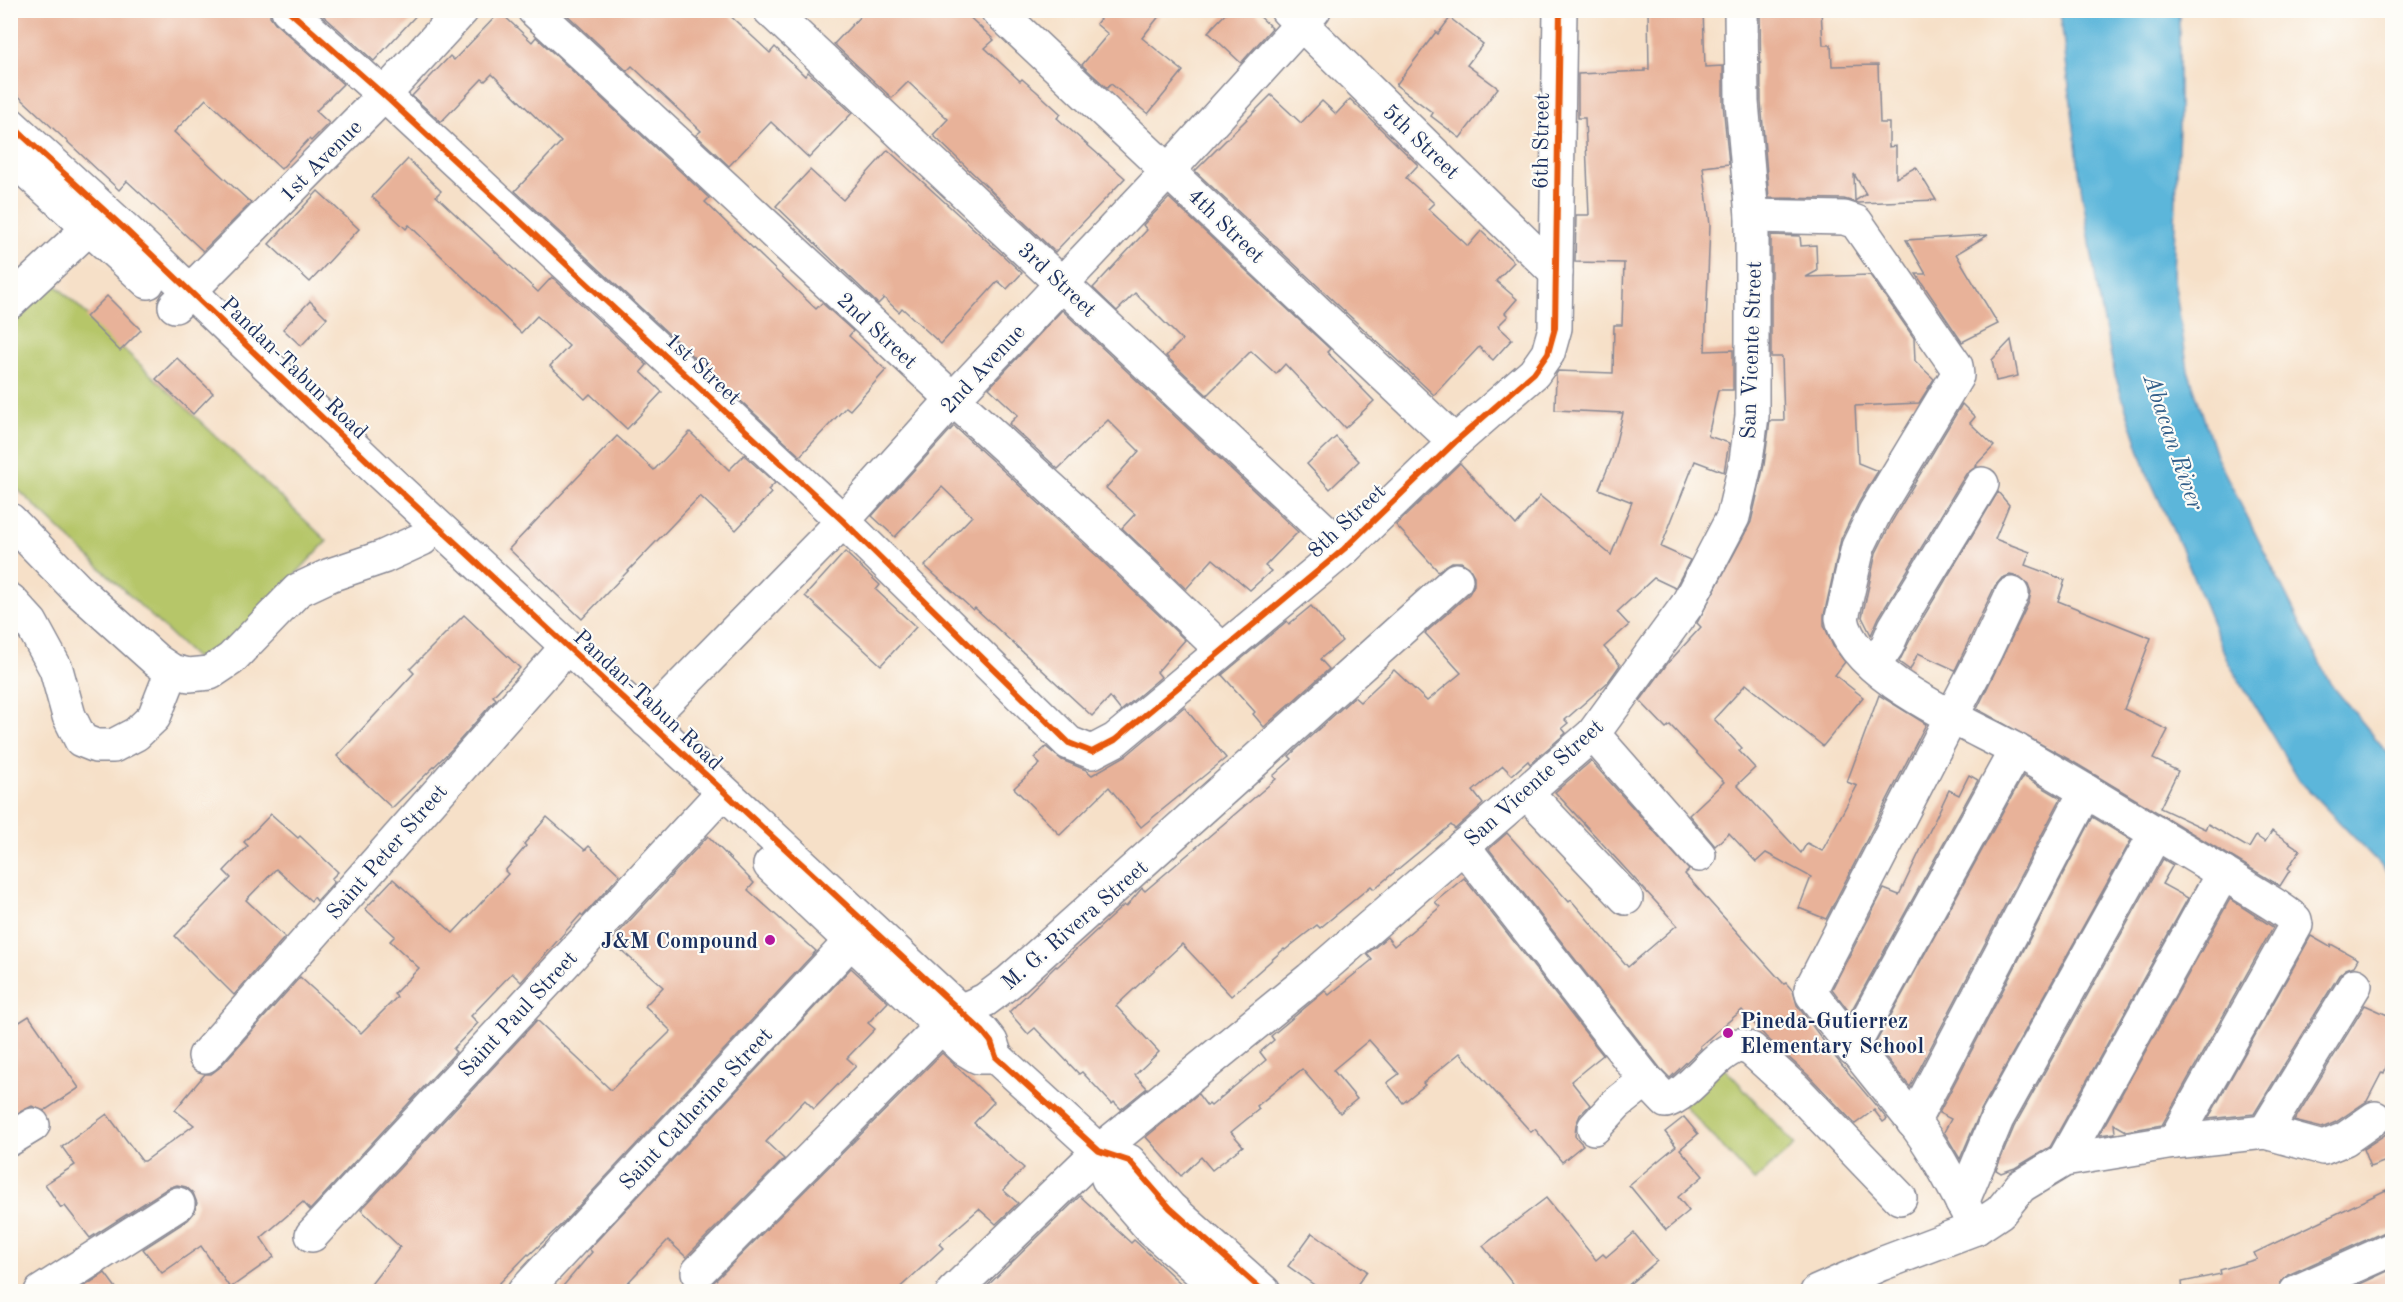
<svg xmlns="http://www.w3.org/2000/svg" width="2403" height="1302" font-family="'Old Standard TT',serif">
	<rect width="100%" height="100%" fill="#fdfcf7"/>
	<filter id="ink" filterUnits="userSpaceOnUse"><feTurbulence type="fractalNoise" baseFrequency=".0167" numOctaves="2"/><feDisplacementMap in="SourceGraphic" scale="12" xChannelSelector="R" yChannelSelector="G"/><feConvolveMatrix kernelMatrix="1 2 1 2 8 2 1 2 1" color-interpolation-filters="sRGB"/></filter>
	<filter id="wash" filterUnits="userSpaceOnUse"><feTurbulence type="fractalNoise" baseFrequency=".008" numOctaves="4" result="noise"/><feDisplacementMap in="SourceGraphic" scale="24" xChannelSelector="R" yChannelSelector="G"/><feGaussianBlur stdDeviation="1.35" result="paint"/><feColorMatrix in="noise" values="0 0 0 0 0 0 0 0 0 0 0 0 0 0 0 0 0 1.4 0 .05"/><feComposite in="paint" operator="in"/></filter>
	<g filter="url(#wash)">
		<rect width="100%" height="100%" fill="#f6e0c8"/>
		<g fill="#b6c669" stroke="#687a64" stroke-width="1.5">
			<polygon points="41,271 327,541 206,668 11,483 10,303"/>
			<polygon points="1724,1067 1795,1145 1754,1181 1683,1104"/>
		</g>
		<polygon fill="#5cb6da" stroke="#3c729c" stroke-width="1.5" points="2060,11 2179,11 2179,126 2173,273 2188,370 2216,455 2330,683 2392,758 2392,877 2299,780 2228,662 2188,564 2147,473 2115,375 2098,293 2081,186"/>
		<g id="blocks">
			<g fill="#e8b299" fill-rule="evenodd">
				<polygon points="10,10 270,10 270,16 276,24 343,84 316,111 329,123 311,141 309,139 281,169 206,99 174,132 251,203 203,251 127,181 119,190 10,88"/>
				<polygon points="317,10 421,10 374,61"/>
				<polygon points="562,10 724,10 770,53 775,47 805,76 808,72 852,113 809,158 771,122 729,166 696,135 701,131 632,66 627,71"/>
				<polygon points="866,10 962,10 994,40 985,48 1020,81 1022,79 1036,91 1061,114 1057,118 1125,178 1055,252 933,135 948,119 908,82 892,98 834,44"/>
				<polygon points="1107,10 1164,10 1142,38 1183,71 1148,114 1111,84 1107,88 1082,65 1108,34 1096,24"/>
				<polygon points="1229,10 1253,10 1272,28 1241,63 1208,32"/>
				<polygon points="1648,10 1703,10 1705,67 1723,66 1723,104 1729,164 1703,167 1710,225 1705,351 1733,350 1733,390 1718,390 1708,436 1729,443 1724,472 1695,461 1661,547 1690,560 1675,588 1654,578 1617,612 1629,625 1604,647 1620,665 1608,682 1565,720 1568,723 1562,728 1566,733 1530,764 1528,761 1512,775 1503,766 1473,791 1483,804 1455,829 1451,825 1374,889 1371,886 1320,928 1317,925 1285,950 1284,949 1231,996 1182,944 1116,1006 1159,1052 1135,1075 1147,1088 1121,1109 1114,1102 1112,1104 1082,1072 1079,1074 1035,1028 1028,1034 1009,1012 1056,966 1057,967 1124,905 1126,907 1142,888 1145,891 1276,779 1273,776 1292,759 1289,756 1354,697 1360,702 1394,670 1427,701 1461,673 1425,633 1469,594 1474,585 1474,576 1469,567 1461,562 1452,562 1438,571 1396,525 1460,463 1516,525 1540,496 1611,555 1632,502 1599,489 1612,458 1623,413 1555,410 1556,374 1558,371 1613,373 1614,325 1622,325 1624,263 1575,262 1576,215 1589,215 1585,118 1578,118 1578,74 1645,71 1645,69 1649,69"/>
				<path d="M1760 10H1821L1823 45H1831L1832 66 1878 65 1880 123H1889V147L1896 146V178L1916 167 1936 200 1858 203 1844 199 1769 198 1761 101ZM1854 174 1866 194 1855 201Z"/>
				<polygon points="500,12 532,42 536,37 709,198 705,202 816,309 822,303 853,331 849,336 886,370 850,410 846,407 800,456 515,191 561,142 492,74 485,81 482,79 441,122 412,96 450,56 454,60"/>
				<polygon points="1450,18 1483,44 1467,65 1498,88 1460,138 1431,116 1433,113 1396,85 1436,32 1438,34"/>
				<polygon points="1271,95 1301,123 1322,101 1336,114 1350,99 1418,165 1406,178 1434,203 1428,209 1468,246 1481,231 1514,262 1496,281 1517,299 1505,313 1508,316 1498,326 1512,339 1493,360 1479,347 1434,395 1195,171"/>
				<polygon points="888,150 1022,273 1007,289 998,281 941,344 902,308 899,312 884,298 878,304 776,206 810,170 843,200"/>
				<polygon points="408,159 441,191 436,196 538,292 552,277 647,365 641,372 662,392 627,429 590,394 585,399 550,366 569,346 537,316 521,333 409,225 406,229 372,197"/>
				<polygon points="318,191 359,229 310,282 269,244"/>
				<polygon points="1169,198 1330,349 1327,352 1374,401 1345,428 1285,364 1276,374 1251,351 1207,395 1166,356 1182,340 1135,293 1117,311 1093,288 1147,230 1143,225"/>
				<polygon points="1771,235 1800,236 1801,246 1816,245 1817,271 1806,277 1870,275 1914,338 1915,361 1934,379 1919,403 1855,406 1858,463 1878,471 1859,502 1841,539 1824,615 1824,625 1833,646 1845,662 1835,675 1863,697 1823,746 1746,684 1714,719 1742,748 1739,751 1755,768 1737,785 1801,853 1807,843 1822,851 1857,786 1847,782 1879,695 1926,724 1826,919 1799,908 1811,877 1766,853 1756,862 1729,833 1715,846 1689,815 1724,782 1670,725 1666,728 1640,701 1667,664 1701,627 1697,623 1751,522 1764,465 1770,421 1784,421 1782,357 1771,357"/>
				<polygon points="1988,235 1956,254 1998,324 1962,342 1916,274 1926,274 1906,240"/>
				<polygon points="107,296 141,330 120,351 86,317"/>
				<polygon points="310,301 327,318 301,346 283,329"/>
				<polygon points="1062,310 1298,532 1265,566 1271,571 1250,590 1213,559 1186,589 1122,528 1135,514 1106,488 1139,451 1108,420 1058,469 1009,424 1018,415 989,388"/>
				<polygon points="2011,340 2018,376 1996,381 1992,360"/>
				<polygon points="177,358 213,393 193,414 156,379"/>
				<polygon points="1962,404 1975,417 1970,423 1994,446 1976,465 1977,466 1966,474 1879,617 1871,635 1862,617 1876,553 1892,521"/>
				<polygon points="954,426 1098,557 1185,640 1157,672 1161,677 1121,711 1110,697 1092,716 975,608 973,610 925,566 972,516 942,487 895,537 872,516"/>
				<polygon points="690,432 729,470 744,455 775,483 768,490 771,493 736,530 700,496 582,619 509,549 617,436 654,470"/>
				<polygon points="1336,437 1359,461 1330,489 1307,464"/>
				<polygon points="1998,492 2009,505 1995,539 2030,552 2025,565 2065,580 2058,601 2151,638 2124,709 2168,730 2153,759 2178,771 2160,808 2205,829 2208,824 2249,848 2256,836 2265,842 2272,831 2300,850 2288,868 2290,870 2280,886 2070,760 1977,709 2029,602 2031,592 2028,584 2020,577 2010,575 2002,578 1995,586 1955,670 1918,653 1910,670 1899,662 1912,636"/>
				<polygon points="845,552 880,585 876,590 916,627 881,665 805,596"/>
				<polygon points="1311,606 1342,641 1320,659 1329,669 1264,727 1253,714 1255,712 1222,675 1287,621 1289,624"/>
				<polygon points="464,615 520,668 493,696 496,699 452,749 392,808 337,756 414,673 410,669"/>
				<polygon points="1184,707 1226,758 1141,827 1109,787 1060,835 1014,788 1040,764 1034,758 1046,747 1062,760 1086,770 1092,775 1127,755"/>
				<polygon points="1591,761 1689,870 1685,874 1710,902 1784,984 1786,983 1793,991 1797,1005 1836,1058 1887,1119 1883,1122 1874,1110 1855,1124 1808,1075 1766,1037 1742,1010 1700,1046 1701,1048 1670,1078 1660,1068 1489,849 1507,833 1569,902 1571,900 1628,967 1677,925 1555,792"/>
				<polygon points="1969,775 1978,780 1850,1013 1832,989 1884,889 1899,895 1949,790 1959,795"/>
				<polygon points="2023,776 2061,798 1910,1087 1875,1044"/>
				<polygon points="271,814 298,838 300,836 338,872 331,879 334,882 317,901 314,897 311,901 276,869 246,900 285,937 234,995 175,936 231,878 224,871 248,846 244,842"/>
				<polygon points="547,817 585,850 589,846 620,875 583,916 581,914 521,982 512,973 471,1016 478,1023 453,1049 456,1052 310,1210 303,1202 261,1238 274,1257 230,1288 201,1246 162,1273 143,1249 188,1220 194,1213 197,1203 193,1193 186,1187 177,1185 168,1188 90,1238 65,1206 61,1208 45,1184 75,1165 62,1147 107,1114 142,1161 145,1161 194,1125 175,1110 205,1074 211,1074 219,1068 300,977 361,1033 397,997 394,994 419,968 390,941 395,936 365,909 393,879 453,933 508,874 505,871 526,846 524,844"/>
				<polygon points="2093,817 2131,840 1981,1110 1960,1159 1944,1132 1951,1119 1939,1113"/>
				<polygon points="708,836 754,883 748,890 816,951 562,1224 529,1255 528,1254 491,1292 365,1292 400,1247 361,1210 537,1020 611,1090 671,1031 645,1006 663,987 611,941"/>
				<polygon points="2163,859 2173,865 2162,884 2188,898 2050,1147 2015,1168 2001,1173 1996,1170 2014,1127"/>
				<polygon points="1464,878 1603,1055 1571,1081 1590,1105 1580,1115 1576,1125 1575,1136 1583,1145 1562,1162 1535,1129 1531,1132 1460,1053 1423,1083 1425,1085 1403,1103 1387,1083 1399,1074 1369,1040 1333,1070 1357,1099 1340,1113 1302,1069 1257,1106 1259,1109 1231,1132 1243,1146 1212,1170 1201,1157 1181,1176 1146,1137 1198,1094 1207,1106 1209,1104 1211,1106 1266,1060 1260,1052 1274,1040 1271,1036 1325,991 1329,995 1372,960 1367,954 1387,937 1394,946 1440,907 1435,902"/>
				<polygon points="2230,899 2273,927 2162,1125 2126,1131 2114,1124 2115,1133 2099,1135"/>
				<polygon points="2311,936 2330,947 2331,944 2358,959 2354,966 2346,969 2339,975 2254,1114 2208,1119"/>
				<polygon points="851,968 888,1002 868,1023 875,1029 847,1058 856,1066 814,1109 805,1100 766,1142 784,1159 686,1257 668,1240 619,1292 558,1292 592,1252 589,1249"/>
				<polygon points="2365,1005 2392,1017 2392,1050 2384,1073 2382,1072 2367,1101 2336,1122 2322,1128 2294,1121"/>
				<polygon points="29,1016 79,1088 44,1111 32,1106 10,1117 10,1028"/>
				<polygon points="942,1053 994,1102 974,1123 1024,1168 1003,1190 1018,1203 996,1224 979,1209 939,1244 943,1248 895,1292 698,1292 711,1285"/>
				<polygon points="1684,1117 1698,1134 1680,1149 1703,1176 1678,1197 1689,1211 1666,1230 1629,1185 1676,1146 1665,1132"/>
				<polygon points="2392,1130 2392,1159 2370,1167 2363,1149"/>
				<polygon points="2386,1190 2392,1204 2392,1230 2384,1232 2288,1275 2281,1282 2277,1292 2183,1292 2182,1282 2221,1274 2220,1270 2257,1259 2254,1253"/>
				<polygon points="1080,1196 1131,1243 1134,1240 1190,1292 981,1292"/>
				<polygon points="1546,1198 1596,1260 1603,1254 1606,1257 1634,1233 1657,1261 1620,1292 1519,1292 1483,1246"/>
				<polygon points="1312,1233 1367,1271 1352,1292 1324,1292 1288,1266"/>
				<polygon points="2392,1269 2392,1292 2343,1292"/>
				<polygon points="105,1273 119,1292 86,1292 83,1287"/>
			</g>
		</g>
	</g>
	<g filter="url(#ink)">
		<use href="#blocks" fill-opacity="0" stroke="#888893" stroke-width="1.5"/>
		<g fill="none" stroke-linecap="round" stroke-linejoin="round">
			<defs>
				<g id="minor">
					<polyline points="288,10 384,95 843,521 1069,743 1092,752 1115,740 1344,549 1455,442 1534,373 1548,353 1555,328 1560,10"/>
					<polyline points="534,10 953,399 1111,543 1222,650"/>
					<polyline points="770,10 1344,549"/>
					<polyline points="997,10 1455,442"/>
					<polyline points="1287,10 1556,273"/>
					<polyline points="10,124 128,232 377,470 983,1032 991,1042 996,1057 1099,1151 1129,1161 1170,1208 1264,1292"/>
					<polyline points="10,156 148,282"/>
					<path d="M1752 216 1844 218 1856 222 1956 366 1957 376 1875 512 1858 547 1842 618C1851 677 1972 725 2019 752 2074 783 2128 817 2183 849 2208 864 2233 879 2257 894 2270 902 2284 910 2295 920L2296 925 2174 1142"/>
					<polyline points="10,302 89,228"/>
					<polyline points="175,306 384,95 462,10"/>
					<polyline points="10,520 78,590 157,661 172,671 189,675 210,673 231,659 298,590 330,575 383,557 422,539"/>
					<polyline points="10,600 31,623 56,669 69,716 81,740 96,746 113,746 136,734 154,717 172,671"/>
					<polyline points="1874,665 1887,646 1895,627 1982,484"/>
					<polyline points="647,721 843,521 953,399 1169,170 1314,10"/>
					<polyline points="1593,734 1699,855"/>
					<polyline points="1526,792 1626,898"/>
					<path d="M1463 846 1646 1080 1666 1101C1684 1097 1707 1066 1722 1055 1727 1051 1733 1048 1738 1045L1751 1049 1795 1089 1900 1198"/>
					<polyline points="770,865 965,1049 978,1057 996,1057"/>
					<polyline points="1852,1048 2016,750"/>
					<polyline points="205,1056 567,647"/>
					<polyline points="1913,1122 2086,791"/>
					<polyline points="1594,1128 1616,1104 1646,1080"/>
					<polyline points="2265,1132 2355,985"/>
					<polyline points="10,1139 33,1125"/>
					<polyline points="1099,1151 1108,1179 1152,1230 1223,1292"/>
					<polyline points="2064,1160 2223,873"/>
					<polyline points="1962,1203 1997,1119 2156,833"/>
					<path d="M1976 1228C1956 1192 1938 1153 1913 1121 1879 1078 1845 1038 1812 994L1811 989 1985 652 2012 594"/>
					<polyline points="312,1235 723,792"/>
					<polyline points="698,1272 942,1026 960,1011 985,1000 1009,982 1456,580"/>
					<polyline points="41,1292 178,1204"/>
					<polyline points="524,1292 865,926"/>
					<polyline points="953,1292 1099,1151 1310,979 1593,734 1687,605 1733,517 1746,461 1752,416 1752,216 1742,102 1741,10"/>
					<polyline points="1817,1292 1881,1264 1976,1228 2000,1212 2021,1186 2064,1160 2174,1142 2265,1132 2323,1148 2345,1139 2375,1118"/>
					<polyline points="2296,1292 2392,1249"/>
				</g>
			</defs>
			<use href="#minor" stroke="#888893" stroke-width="36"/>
			<use href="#minor" stroke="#fff" stroke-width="33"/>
			<defs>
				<g id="cycleway">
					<polyline points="288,10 384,95 843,521 1069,743 1092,752 1115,740 1344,549 1455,442 1534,373 1548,353 1555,328 1560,10"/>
					<polyline points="10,124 128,232 377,470 983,1032 991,1042 996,1057 1099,1151 1129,1161 1170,1208 1264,1292"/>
				</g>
			</defs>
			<use href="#cycleway" stroke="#fdfcf7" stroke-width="10"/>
			<use href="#cycleway" stroke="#e8590c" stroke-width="6"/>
		</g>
	</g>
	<g fill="#b5179e" stroke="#fdfcf7" stroke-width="2">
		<circle cx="770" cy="940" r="6"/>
		<circle cx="1728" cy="1033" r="6"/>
	</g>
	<g text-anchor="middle" stroke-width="4.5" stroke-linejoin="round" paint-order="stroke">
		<g font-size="22" fill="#1b2f5e" stroke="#fdfcf7">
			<text transform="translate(1422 141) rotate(44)" y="8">5th Street</text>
			<text transform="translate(1540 141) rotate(-89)" y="8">6th Street</text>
			<text transform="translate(320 160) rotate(-45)" y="8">1st Avenue</text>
			<text transform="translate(1227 225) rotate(44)" y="8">4th Street</text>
			<text transform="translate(1058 279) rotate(43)" y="8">3rd Street</text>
			<text transform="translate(878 330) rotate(43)" y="8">2nd Street</text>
			<text transform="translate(1750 350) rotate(-88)" y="8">San Vicente Street</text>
			<text transform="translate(295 367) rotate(44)" y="8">Pandan-Tabun Road</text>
			<text transform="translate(704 368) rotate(43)" y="8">1st Street</text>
			<text transform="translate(982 368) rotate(-47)" y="8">2nd Avenue</text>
			<text transform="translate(1346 520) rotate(-43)" y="8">8th Street</text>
			<text transform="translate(649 699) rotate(43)" y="8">Pandan-Tabun Road</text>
			<text transform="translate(1533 782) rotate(-42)" y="8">San Vicente Street</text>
			<text transform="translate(386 851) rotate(-49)" y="8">Saint Peter Street</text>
			<text transform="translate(1074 924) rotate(-41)" y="8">M. G. Rivera Street</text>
			<text transform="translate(517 1013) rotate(-47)" y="8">Saint Paul Street</text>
			<text transform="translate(695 1108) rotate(-47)" y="8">Saint Catherine Street</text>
		</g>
		<g font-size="22" font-weight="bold" fill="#1b2f5e" stroke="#fdfcf7" text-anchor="end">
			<text x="758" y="948">J&amp;M Compound</text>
			<text x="1740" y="1028" text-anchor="start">Pineda-Gutierrez<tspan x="1740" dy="25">Elementary School</tspan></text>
		</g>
		<g font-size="24" font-style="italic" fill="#325e89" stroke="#fdfcf7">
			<text transform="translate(2174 442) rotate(71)" y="8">Abacan River</text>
		</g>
	</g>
	<rect width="2403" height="1302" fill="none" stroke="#fdfcf7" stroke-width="36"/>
</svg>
